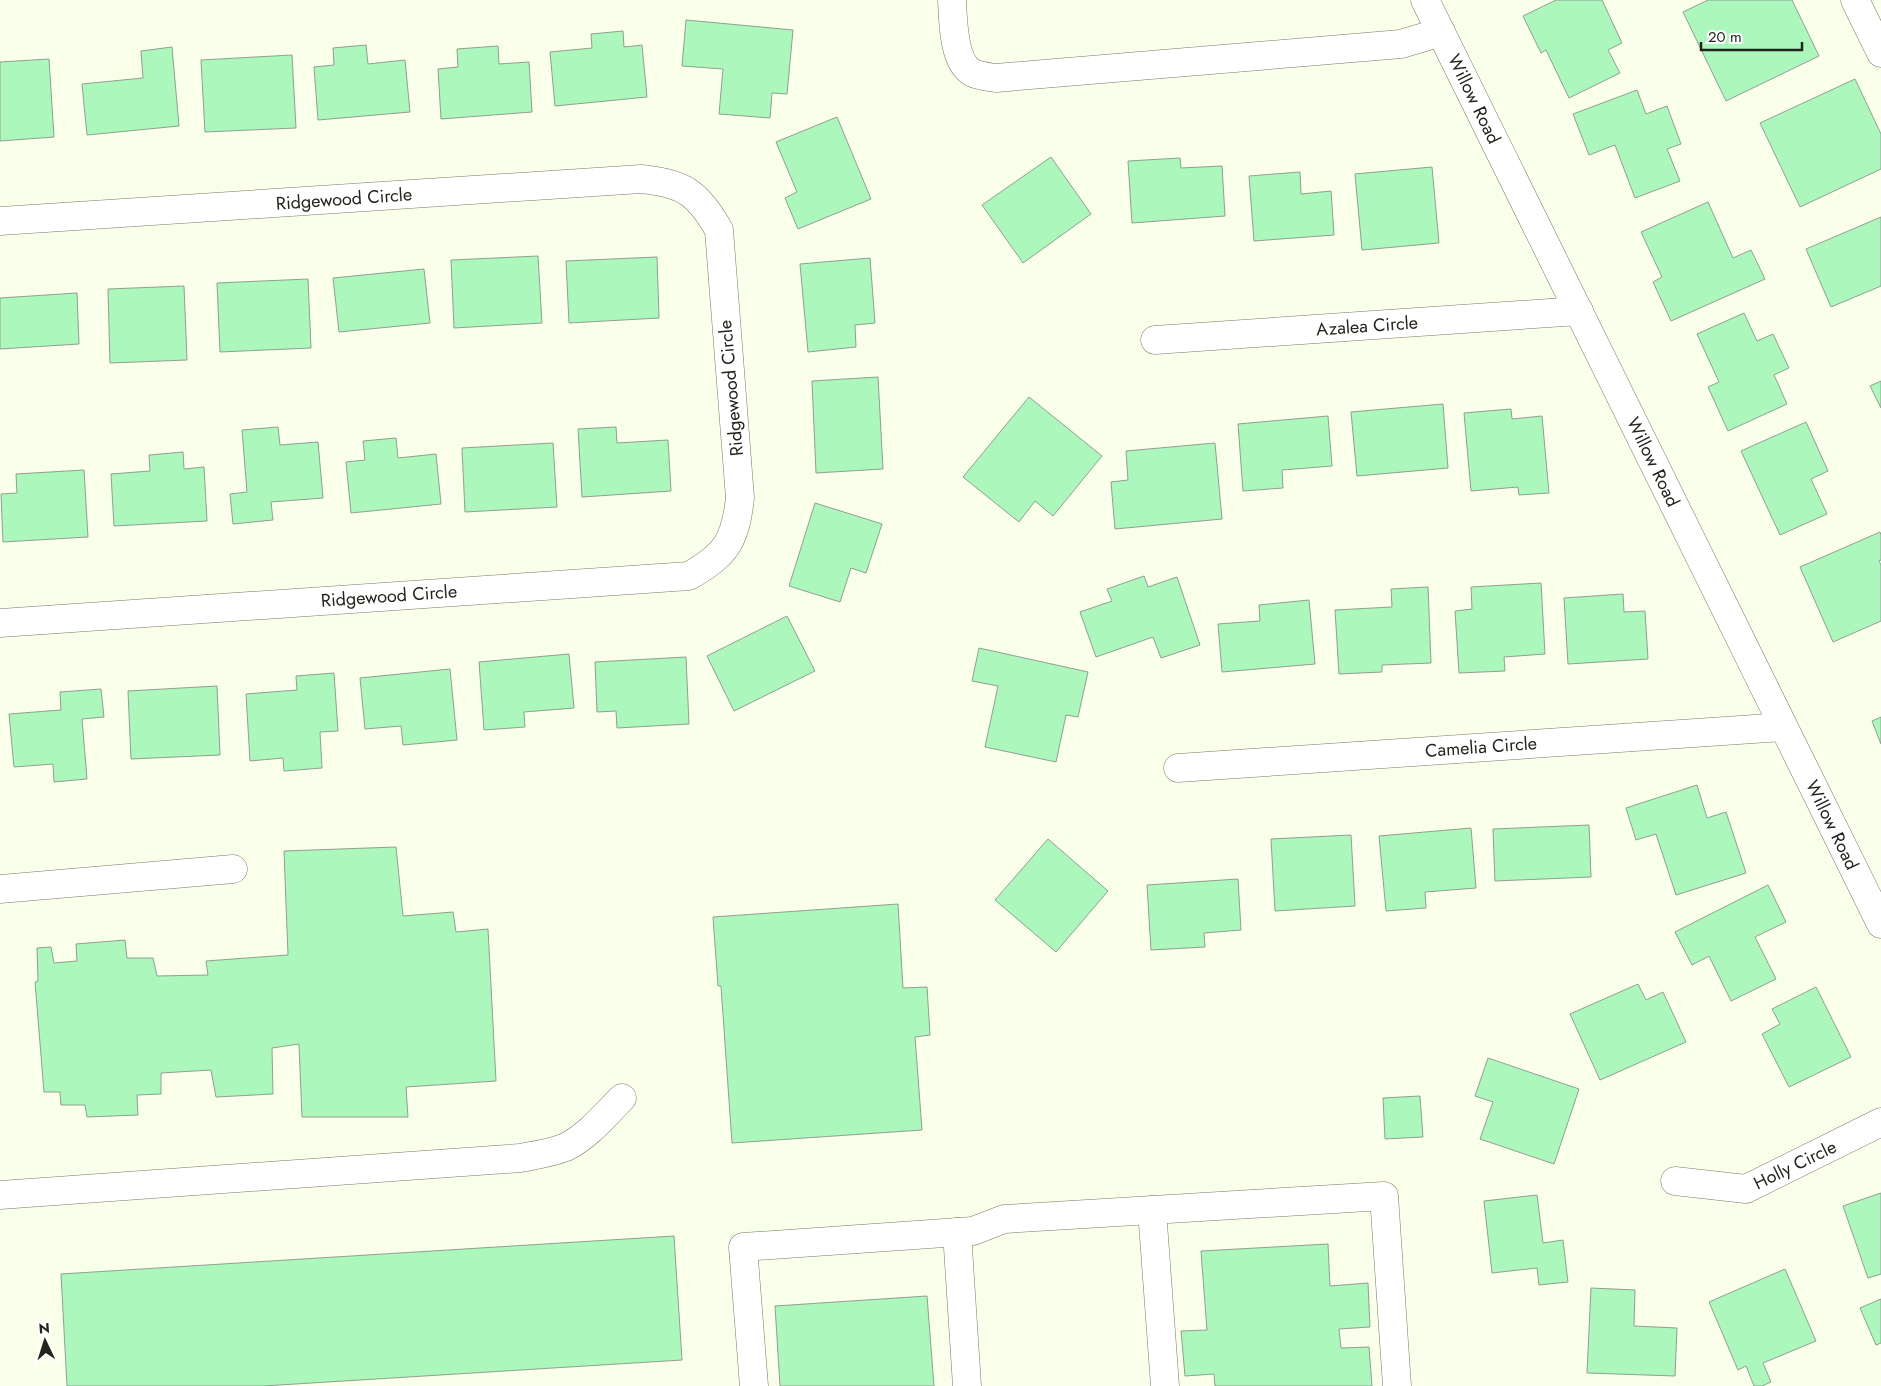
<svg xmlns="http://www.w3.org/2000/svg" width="1881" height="1386" font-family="Jost,sans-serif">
	<rect width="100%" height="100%" fill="#f9ffe9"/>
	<g fill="#acf7bc" stroke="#8fa092">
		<polygon points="1556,0 1602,0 1622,43 1608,50 1620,73 1569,98 1546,50 1541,53 1523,16"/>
		<polygon points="1708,0 1792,0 1819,56 1726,101 1683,12"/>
		<polygon points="686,20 793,30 787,94 772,93 770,118 719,114 723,69 682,66"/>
		<polygon points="623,31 624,47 642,45 647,97 555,106 550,52 592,48 591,34"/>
		<polygon points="366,45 368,64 405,60 410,112 318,120 314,67 334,65 333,48"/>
		<polygon points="498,46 499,64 529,62 532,112 441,119 438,69 458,67 457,49"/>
		<polygon points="172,47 179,126 87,135 82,84 143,78 141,51"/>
		<polygon points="292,55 296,128 205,132 201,60"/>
		<polygon points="49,59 54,137 0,141 0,62"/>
		<polygon points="1855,79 1881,134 1881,169 1800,207 1760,123"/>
		<polygon points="1637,90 1646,114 1667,106 1681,144 1667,149 1680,181 1635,198 1615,145 1589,155 1573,114"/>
		<polygon points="837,117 871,199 798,229 785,198 797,192 776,142"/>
		<polygon points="1051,157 1091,214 1023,263 982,205"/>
		<polygon points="1180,158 1181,168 1222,166 1225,216 1132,223 1128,161"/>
		<polygon points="1432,167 1439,243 1362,250 1355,174"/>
		<polygon points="1300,172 1301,194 1331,191 1334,235 1254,241 1249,176"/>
		<polygon points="1708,202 1733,258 1751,250 1765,279 1671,321 1653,282 1662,277 1641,232"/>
		<polygon points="1881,217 1881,286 1831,307 1806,249"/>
		<polygon points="538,256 542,323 454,328 451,260"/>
		<polygon points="657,257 659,318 569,323 566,261"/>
		<polygon points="870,258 875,323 855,325 856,347 808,352 800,264"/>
		<polygon points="424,269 430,323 339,332 333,278"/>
		<polygon points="308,279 311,348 220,352 217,283"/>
		<polygon points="184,286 187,360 110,363 108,289"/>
		<polygon points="77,293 79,344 0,349 0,298"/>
		<polygon points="1744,313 1757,341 1773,334 1789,368 1774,375 1787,404 1728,431 1708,387 1719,382 1697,334"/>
		<polygon points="878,377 883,469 816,473 812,381"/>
		<polygon points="1881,381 1881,408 1870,386"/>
		<polygon points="1029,397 1102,456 1053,516 1035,501 1019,522 963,477"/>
		<polygon points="1443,404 1448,468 1357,476 1351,412"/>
		<polygon points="1511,409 1512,419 1542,416 1549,493 1519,495 1518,487 1471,491 1464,413"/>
		<polygon points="1328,416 1332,466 1282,470 1283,488 1243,491 1238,424"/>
		<polygon points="1806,422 1828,471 1811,479 1827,514 1780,535 1741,451"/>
		<polygon points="278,427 280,445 318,442 323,498 271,502 273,520 233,524 230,494 247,492 242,430"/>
		<polygon points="616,427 617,443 668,440 671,491 582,497 578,429"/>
		<polygon points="396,438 398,458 436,454 441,504 351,513 346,462 365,460 363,441"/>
		<polygon points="553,443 557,507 465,512 462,448"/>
		<polygon points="1215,443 1222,519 1115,529 1111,482 1128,480 1126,451"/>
		<polygon points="183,452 184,469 204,467 207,521 114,526 111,474 150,471 149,455"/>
		<polygon points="84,470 88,537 3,542 1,494 17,493 16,474"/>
		<polygon points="815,503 882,524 866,573 851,568 840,602 789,586"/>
		<polygon points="1880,532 1881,535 1881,560 1879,561 1881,565 1881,621 1833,642 1800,567"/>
		<polygon points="1144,576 1148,587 1177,577 1200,645 1161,658 1153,637 1096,657 1080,612 1112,601 1107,589"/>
		<polygon points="1541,583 1545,654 1504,657 1505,671 1459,673 1455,611 1472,609 1471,587"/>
		<polygon points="1428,587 1431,663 1382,665 1382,672 1339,674 1335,610 1392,607 1391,589"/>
		<polygon points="1623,594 1624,612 1645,611 1648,659 1568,664 1564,598"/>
		<polygon points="1309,600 1315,664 1222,672 1218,624 1260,621 1259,605"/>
		<polygon points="787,616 815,671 734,711 707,656"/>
		<polygon points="979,648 1088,672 1078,717 1066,715 1056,762 985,747 998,686 972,681"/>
		<polygon points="569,654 574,708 524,712 525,727 484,730 479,662"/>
		<polygon points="686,657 689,724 617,728 616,711 597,712 595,662"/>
		<polygon points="450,669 457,740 403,745 401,726 365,729 360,678"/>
		<polygon points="334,673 338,731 320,732 322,768 284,771 283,758 250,761 246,694 297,690 296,676"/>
		<polygon points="217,686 220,755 131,759 128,691"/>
		<polygon points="101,689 104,717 82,719 87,779 54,782 53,764 14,767 9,714 61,710 60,692"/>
		<polygon points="1881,717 1881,744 1872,721"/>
		<polygon points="1697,785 1707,818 1726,812 1746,873 1676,895 1656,834 1636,840 1626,808"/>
		<polygon points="1589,825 1591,877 1495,881 1493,829"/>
		<polygon points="1471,828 1476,888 1425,892 1426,908 1386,911 1379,836"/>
		<polygon points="1351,835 1355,906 1275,911 1271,839"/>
		<polygon points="1048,839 1108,891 1056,952 995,900"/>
		<polygon points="396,847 403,916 453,912 456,932 488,929 496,1081 406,1087 408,1117 302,1117 299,1044 272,1048 273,1094 216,1097 211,1070 161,1073 161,1094 137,1095 138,1115 87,1117 85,1105 61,1105 60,1092 44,1092 35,982 38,981 37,948 51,947 54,963 77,961 76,944 125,940 127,958 153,958 157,976 208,975 206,961 288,955 284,851"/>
		<polygon points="1238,879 1241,930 1204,933 1205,947 1151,950 1147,885"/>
		<polygon points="1768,885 1786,922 1755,937 1776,979 1731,1001 1709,956 1692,965 1675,932"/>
		<polygon points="898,904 903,988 927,987 930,1035 915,1037 922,1130 732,1143 721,986 718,986 713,917"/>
		<polygon points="1638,984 1646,1000 1663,992 1686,1042 1600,1080 1570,1014"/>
		<polygon points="1816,987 1851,1057 1789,1087 1762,1034 1780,1024 1772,1009"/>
		<polygon points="1488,1058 1579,1089 1554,1164 1480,1139 1493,1102 1475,1096"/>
		<polygon points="1420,1096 1423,1137 1385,1139 1383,1098"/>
		<polygon points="1881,1193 1881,1274 1868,1278 1843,1206"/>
		<polygon points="1537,1195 1543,1243 1563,1240 1568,1282 1539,1285 1537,1268 1492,1273 1484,1201"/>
		<polygon points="674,1236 682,1360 263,1386 67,1386 61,1274"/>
		<polygon points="1328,1244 1330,1286 1368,1283 1370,1327 1339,1329 1341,1348 1369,1347 1372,1386 1215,1386 1214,1374 1185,1376 1181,1331 1207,1330 1201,1251"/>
		<polygon points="1785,1269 1816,1341 1763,1363 1771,1382 1762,1386 1754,1386 1746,1366 1738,1370 1709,1302"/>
		<polygon points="1591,1288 1635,1290 1634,1326 1677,1328 1675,1376 1587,1373"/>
		<polygon points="927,1296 934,1386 780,1386 775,1306"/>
		<polygon points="1881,1299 1881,1343 1876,1345 1860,1308"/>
	</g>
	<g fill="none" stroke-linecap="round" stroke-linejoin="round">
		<defs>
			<g id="minor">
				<path d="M952 0C953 20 953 63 973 73 979 76 989 77 996 78L1401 44 1441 32"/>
				<polyline points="1425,0 1881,924"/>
				<polyline points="1855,0 1881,53"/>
				<path d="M0 221 641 179C684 183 698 193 719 230L740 498C735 541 727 554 689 576L0 623"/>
				<polyline points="1155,340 1579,311"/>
				<polyline points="1178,768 1783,727"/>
				<polyline points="0,889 233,869"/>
				<polyline points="1675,1181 1746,1189 1881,1122"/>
				<path d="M0 1195 520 1158C536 1155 552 1153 566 1147 588 1136 605 1115 622 1098"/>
				<polyline points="1152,1210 1165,1386"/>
				<polyline points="957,1232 967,1386"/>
				<polyline points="754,1386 743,1247 973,1231 1004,1219 1384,1196 1397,1386"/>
			</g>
		</defs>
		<use href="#minor" stroke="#767b69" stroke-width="29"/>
		<use href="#minor" stroke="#fff" stroke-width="28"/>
	</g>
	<g text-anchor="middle" stroke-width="4.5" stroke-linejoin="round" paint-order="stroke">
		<g font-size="18" fill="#23251d" stroke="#fff">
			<text transform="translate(1474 99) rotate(64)" y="6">Willow Road</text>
			<text transform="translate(344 199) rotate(-4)" y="6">Ridgewood Circle</text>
			<text transform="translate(1367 326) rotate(-4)" y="6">Azalea Circle</text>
			<text transform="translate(731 388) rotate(-95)" y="6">Ridgewood Circle</text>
			<text transform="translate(1653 462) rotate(64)" y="6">Willow Road</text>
			<text transform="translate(389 596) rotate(-4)" y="6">Ridgewood Circle</text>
			<text transform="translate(1481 747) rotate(-4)" y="6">Camelia Circle</text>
			<text transform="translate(1832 825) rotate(64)" y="6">Willow Road</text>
			<text transform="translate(1795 1165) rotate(-26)" y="6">Holly Circle</text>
		</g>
	</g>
	<g transform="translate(45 1341) rotate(356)" stroke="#ffffff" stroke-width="4" paint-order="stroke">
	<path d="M0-4L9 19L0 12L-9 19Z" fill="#23251d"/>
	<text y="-8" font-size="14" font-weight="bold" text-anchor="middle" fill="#23251d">N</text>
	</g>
	<path d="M1701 42v8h101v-8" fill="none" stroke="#23251d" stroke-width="2.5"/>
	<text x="1708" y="42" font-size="15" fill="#23251d" stroke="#ffffff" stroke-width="4" paint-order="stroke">20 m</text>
</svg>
